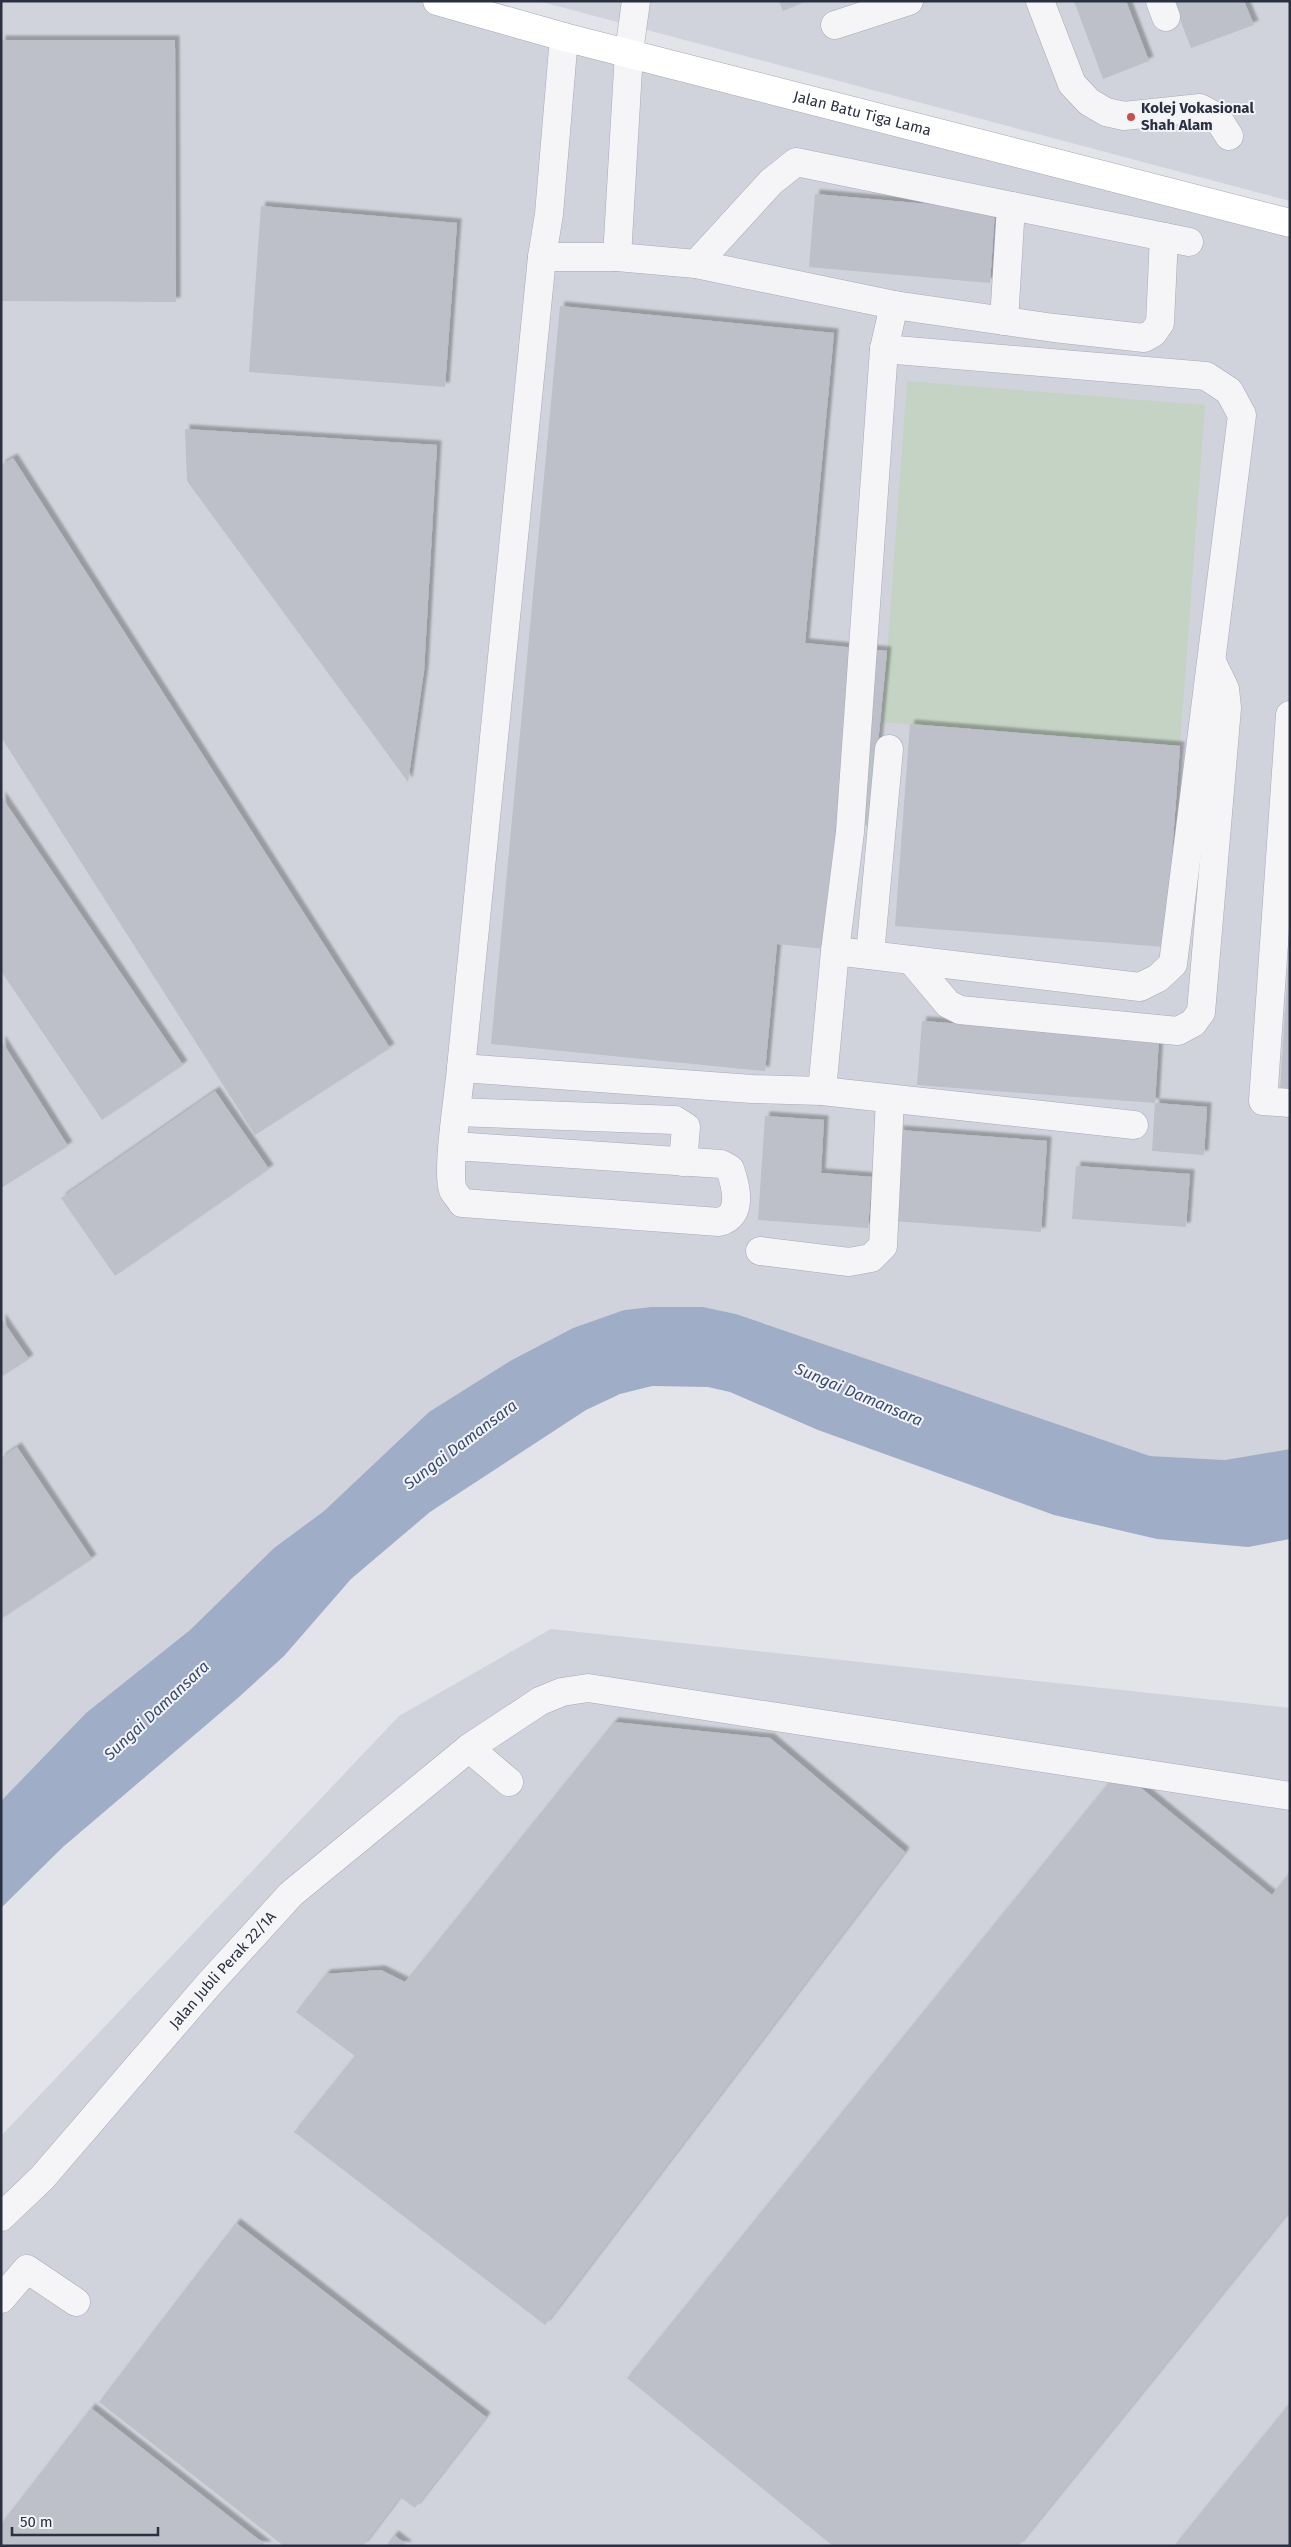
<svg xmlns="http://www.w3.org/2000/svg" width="1291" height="2547" font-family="'Fira Sans',sans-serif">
	<defs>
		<filter id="shadow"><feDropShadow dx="4.5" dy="-4.5" stdDeviation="1" flood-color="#0004"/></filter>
	</defs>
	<rect width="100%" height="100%" fill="#e2e4ea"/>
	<g fill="#d0d3db">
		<polygon points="1,1 463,1 1290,236 1290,1449 1225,1460 1150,1456 736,1314 703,1307 651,1307 624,1310 573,1328 510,1361 429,1412 324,1511 274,1548 190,1630 86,1713 1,1801"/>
		<polygon points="538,1 1290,1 1290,201"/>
		<polygon points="551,1629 1290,1708 1290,2546 1,2546 1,2136 399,1716"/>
	</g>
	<polygon fill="#c5d3c4" points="907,381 1205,405 1180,746 882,722"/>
	<polygon fill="#9fadc7" points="651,1307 703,1307 736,1314 1150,1456 1225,1460 1290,1449 1290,1539 1248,1547 1157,1539 1054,1515 818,1430 730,1392 708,1387 652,1386 620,1394 586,1410 430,1512 351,1579 284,1656 239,1697 63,1847 1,1908 1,1801 86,1713 190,1630 274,1548 324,1511 429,1412 510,1361 573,1328 624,1310"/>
	<g fill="#bdbfc9" filter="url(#shadow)">
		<polygon points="779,1 807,1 783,11"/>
		<polygon points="1074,1 1126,1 1149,61 1103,79"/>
		<polygon points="1173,1 1244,1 1254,25 1191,48"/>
		<polygon points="1,40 175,40 176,302 1,301"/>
		<polygon points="815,194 995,210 990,283 809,267"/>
		<polygon points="261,206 457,223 445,387 249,372"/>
		<polygon points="560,306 834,333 805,643 887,651 870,826 836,822 825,949 777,944 765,1071 491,1044"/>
		<polygon points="185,429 437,445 424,671 408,782 187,481"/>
		<polygon points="13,458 390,1048 255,1135 1,737 1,465"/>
		<polygon points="910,724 1180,746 1165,947 895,926"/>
		<polygon points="1,796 183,1065 102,1120 1,971"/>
		<polygon points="1288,965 1290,965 1290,1092 1280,1091"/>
		<polygon points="922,1021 1159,1038 1155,1103 1207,1107 1204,1155 1152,1151 1155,1103 917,1085"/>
		<polygon points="1,1040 68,1146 1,1188"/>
		<polygon points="215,1091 269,1169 115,1276 61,1198"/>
		<polygon points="765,1116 824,1120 821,1173 872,1177 868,1228 758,1220"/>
		<polygon points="899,1130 1047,1141 1041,1232 893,1221"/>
		<polygon points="1076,1166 1190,1174 1186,1227 1072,1219"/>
		<polygon points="1,1318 29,1359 1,1377"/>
		<polygon points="17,1447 92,1559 1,1619 1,1458"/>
		<polygon points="614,1722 770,1738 905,1852 545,2325 294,2132 355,2056 296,2012 326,1974 381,1970 405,1982"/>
		<polygon points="1119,1770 1272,1895 1290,1872 1290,2210 1018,2546 833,2546 627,2378"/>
		<polygon points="236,2223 486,2417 415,2508 400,2497 363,2546 284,2546 99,2402"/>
		<polygon points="1290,2403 1290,2546 1174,2546"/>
		<polygon points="91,2408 267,2546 1,2546 1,2524"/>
		<polygon points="394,2535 408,2546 386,2546"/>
	</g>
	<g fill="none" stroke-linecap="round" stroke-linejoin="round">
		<defs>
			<g id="minor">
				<polyline points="1040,1 1072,84 1089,102 1106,112 1124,116 1200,108 1217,117 1229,136"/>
				<polyline points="1160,1 1166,17"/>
				<polyline points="835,25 909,1"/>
				<polyline points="542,257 617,257 696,264 894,305 1054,328 1144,338 1153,333 1160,323 1164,237"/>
				<polyline points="617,257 629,52 636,1"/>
				<polyline points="696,264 771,182 796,162 1189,242"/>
				<polyline points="1004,321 1011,206"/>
				<polyline points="1290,715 1263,1101 1290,1103"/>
				<polyline points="835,951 1140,987 1158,978 1173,964 1242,415 1229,391 1206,376 884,349"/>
				<polyline points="870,955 889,749"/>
				<polyline points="911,960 948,1004 960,1010 1178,1031 1193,1023 1201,1012 1227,708 1225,689 1212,662"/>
				<polyline points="461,1068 752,1089 822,1091 835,951 850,832 884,349 894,305"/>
				<polyline points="822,1091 1134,1125"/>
				<polyline points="457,1112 675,1120 686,1127 683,1162"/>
				<path d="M454 1146 721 1164 730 1169C736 1186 744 1216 719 1222L462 1203C460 1199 455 1194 453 1190 446 1171 459 1093 461 1068L542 257 549 214 564 37"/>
				<polyline points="760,1251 849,1262 871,1258 883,1246 890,1099"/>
				<polyline points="469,1748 509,1782"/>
				<path id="s1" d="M1 2217 42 2178 209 1984 291 1894 469 1748 540 1701 562 1692 588 1688 1290 1796"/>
				<polyline points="1,2299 27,2269 76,2302"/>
			</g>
			<g id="major">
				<path id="s2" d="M437 1 564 37 1290 223"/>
			</g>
		</defs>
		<use href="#minor" stroke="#a7aab4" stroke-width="29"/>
		<use href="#major" stroke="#a2a7b5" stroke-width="29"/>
		<use href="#minor" stroke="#f5f5f8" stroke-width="28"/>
		<use href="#major" stroke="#fff" stroke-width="28"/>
	</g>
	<circle fill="#c6504f" stroke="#f2f3f7" stroke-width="2" cx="1131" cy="117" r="5"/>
	<g text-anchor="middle" stroke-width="4" stroke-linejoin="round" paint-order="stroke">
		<g font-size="15" font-weight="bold" fill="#2b3041" stroke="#f2f3f7" text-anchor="start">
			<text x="1141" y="113">Kolej Vokasional<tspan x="1141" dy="17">Shah Alam</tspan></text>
		</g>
		<g font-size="15" fill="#2b3041" stroke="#f2f3f7">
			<text dy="5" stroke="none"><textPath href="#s2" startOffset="440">Jalan Batu Tiga Lama</textPath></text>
			<text dy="5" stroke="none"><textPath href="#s1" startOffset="332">Jalan Jubli Perak 22/1A</textPath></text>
		</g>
		<g font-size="16" font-style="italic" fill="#384972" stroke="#f2f3f7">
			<text transform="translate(859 1394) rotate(23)" y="6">Sungai Damansara</text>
			<text transform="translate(460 1444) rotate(-37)" y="6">Sungai Damansara</text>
			<text transform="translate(156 1710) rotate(-43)" y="6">Sungai Damansara</text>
		</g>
	</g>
	<rect width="1291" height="2547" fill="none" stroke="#2b3041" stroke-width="5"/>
	<path d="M12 2527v8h146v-8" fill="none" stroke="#2b3041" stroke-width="2.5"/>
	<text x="20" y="2527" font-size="15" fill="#2b3041" stroke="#f2f3f7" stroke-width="4" paint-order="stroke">50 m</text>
</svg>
